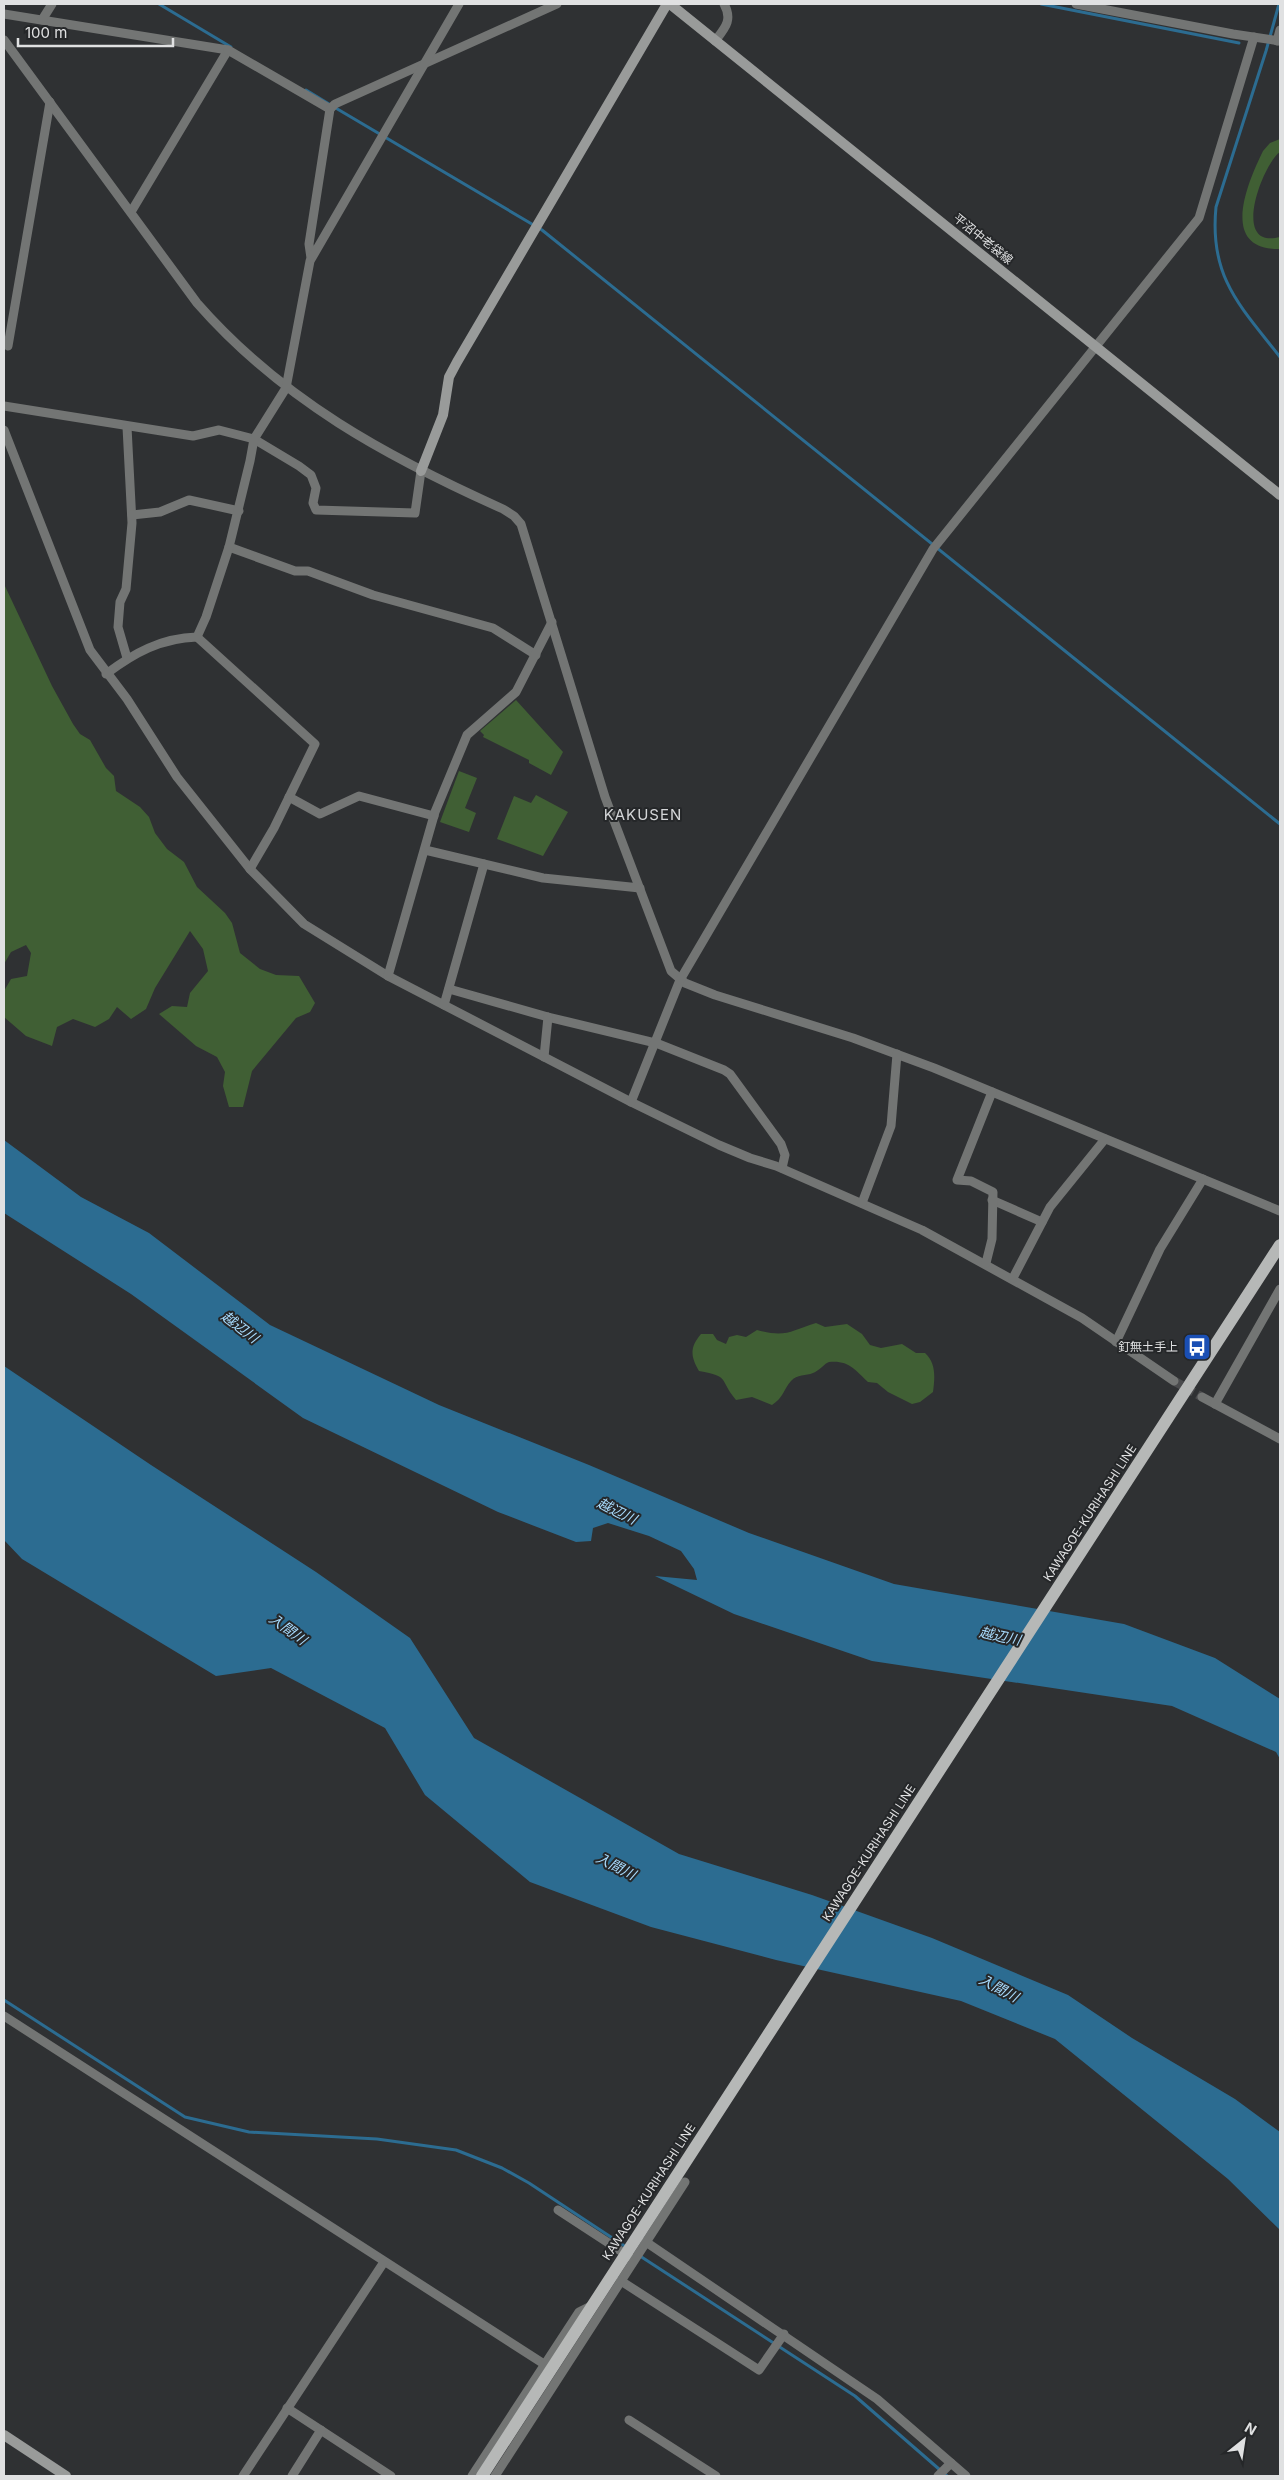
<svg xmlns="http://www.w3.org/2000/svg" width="1284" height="2480" font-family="Inter,'Noto Sans JP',sans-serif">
	<rect width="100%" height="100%" fill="#2f3133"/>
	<g fill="#405f34">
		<path d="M1280 139V152C1264 162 1229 250 1280 237V249C1218 250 1248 182 1263 151L1270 143Z"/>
		<polygon points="4,584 52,686 73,724 80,734 90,740 106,768 114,776 116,791 140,807 149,817 155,833 167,849 184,862 197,887 225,913 232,923 240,953 260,969 276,975 299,976 315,1003 310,1012 296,1018 252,1071 243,1107 229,1107 223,1086 225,1072 217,1057 196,1046 159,1014 172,1006 187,1007 190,993 208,971 203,949 190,931 155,988 146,1009 131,1019 117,1007 109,1019 95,1027 73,1019 57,1027 52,1046 26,1036 4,1017 4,991 11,979 27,976 31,953 26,945 11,952 4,964"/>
		<polygon points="516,700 563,752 551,775 529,763 529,760 483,737 484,735 480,731"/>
		<polygon points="459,771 477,778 465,808 476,813 469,832 440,822"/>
		<polygon points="536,795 568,812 543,856 497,839 514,796 531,803"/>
		<path d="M816 1323 825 1327 847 1324 862 1334 870 1345 881 1348 902 1344 916 1353H925C936 1363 935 1377 933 1392L920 1402 912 1404 888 1392 877 1383 868 1382C855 1370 849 1360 829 1362 825 1363 819 1371 813 1373 806 1376 797 1374 791 1381 783 1390 784 1397 772 1405L752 1397 736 1400C718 1378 731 1377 699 1371 690 1356 690 1347 701 1334H713L717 1340 726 1344 729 1337 737 1335 746 1337 757 1330C786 1338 790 1331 816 1323Z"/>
	</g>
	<g fill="#2c6c91">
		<polygon points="4,1140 81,1197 149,1233 270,1325 439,1405 589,1465 749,1533 894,1584 1124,1624 1215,1658 1280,1699 1280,1759 1276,1752 1172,1706 872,1661 734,1614 655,1576 697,1580 694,1569 681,1551 649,1536 608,1523 593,1528 591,1541 576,1542 498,1512 303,1418 131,1294 4,1213"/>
		<polygon points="4,1366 151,1465 316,1572 410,1638 474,1738 679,1854 812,1895 932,1938 1068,1995 1132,2038 1235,2099 1280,2132 1280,2230 1228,2179 1055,2039 961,2001 776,1960 651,1927 530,1882 425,1795 385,1728 271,1668 216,1676 22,1559 4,1540"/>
	</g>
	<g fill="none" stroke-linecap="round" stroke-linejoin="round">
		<g stroke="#2c6c91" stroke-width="3">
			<polyline points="159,4 231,47"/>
			<polyline points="1041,4 1239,43"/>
			<path d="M1279 4 1266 51 1216 207C1209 277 1240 306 1280 357"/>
			<polyline points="306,90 329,104"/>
			<polyline points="334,107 542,230 1280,824"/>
			<polyline points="4,2000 185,2117 249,2132 377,2139 456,2150 502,2168 529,2183 626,2247"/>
			<polyline points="640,2256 855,2396 947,2476"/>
		</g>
		<polyline stroke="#4a4b4d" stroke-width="9" stroke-dasharray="9 4.5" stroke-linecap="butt" points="1174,1381 1202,1397"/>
		<g stroke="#737574" stroke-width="9">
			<polyline points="1076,4 1233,34 1280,41"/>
			<polyline points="4,14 228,50 131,212"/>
			<polyline points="42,20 52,4"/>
			<path d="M4 40 197 303C282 400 387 457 503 509L514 516 521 524 605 797 671 971 685 983 715 995 853 1038 934 1068 1280 1211"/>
			<path d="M715 41C725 28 733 20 724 4"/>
			<polyline points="1277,41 1280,30"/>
			<polyline points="228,50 330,109"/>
			<polyline points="311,258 309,244 330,109 335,104 557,4"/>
			<polyline points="8,346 50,102"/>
			<polyline points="4,406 193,436 219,430 254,439 299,466 311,475 316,488 313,503 316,510 415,513 421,471"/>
			<polyline points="127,427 132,523 126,589 120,602 118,627 127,658"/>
			<polyline points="4,430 90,650 127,699 177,777 250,869 304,924 388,976 631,1102 719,1145 750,1158 776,1166 922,1230 1082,1318 1174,1381"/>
			<polyline points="132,515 160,512 189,500 239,511"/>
			<polyline points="229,547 295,571 308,571 373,595 493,628 536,655"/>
			<polyline points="197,637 315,744 274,828 250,869"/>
			<path d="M106 674C134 653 161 638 197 637L206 617 229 547 250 461 254 439 286 388 310 261 459 4"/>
			<polyline points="289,797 320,814 359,796 434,816"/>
			<polyline points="425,850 543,878 640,888"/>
			<polyline points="388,976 435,812 467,735 516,692 552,622"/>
			<polyline points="449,989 548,1017 656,1043 724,1070 730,1074 781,1144 785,1155 782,1168"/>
			<polyline points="444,1005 484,864"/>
			<polyline points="544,1057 548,1017"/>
			<polyline points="631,1102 680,980 933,549 1199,218 1254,37"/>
			<polyline points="992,1200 1042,1222"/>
			<polyline points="862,1203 891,1126 897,1054"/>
			<polyline points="986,1263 992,1239 993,1192 971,1181 957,1180 992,1092"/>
			<polyline points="1013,1278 1050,1207 1105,1139"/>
			<polyline points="1116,1342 1160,1249 1203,1179"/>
			<polyline points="1202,1397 1280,1439"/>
			<polyline points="1215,1404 1280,1289"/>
			<polyline points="4,2016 544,2364"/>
			<polyline points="558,2210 630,2257"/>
			<polyline points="646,2242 877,2399 966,2476"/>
			<polyline points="621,2281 759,2370 784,2334"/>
			<polyline points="287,2408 391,2476"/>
			<polyline points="629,2420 716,2476"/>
			<polyline points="243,2476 384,2262"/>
			<polyline points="292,2476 321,2430"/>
			<polyline points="472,2476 579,2312 593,2305"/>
			<polyline points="495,2476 685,2182"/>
			<polyline points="938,2476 951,2463"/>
		</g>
		<g stroke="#999b9a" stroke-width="10">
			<polyline points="670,4 1280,495"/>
			<polyline points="421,471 443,415 449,377 457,362 667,4"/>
			<polyline points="4,2435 66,2476"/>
		</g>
		<polyline stroke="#b6b8b7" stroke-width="12" points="482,2476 1280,1245"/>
	</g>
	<defs>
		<symbol id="bus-square" viewBox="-11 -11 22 22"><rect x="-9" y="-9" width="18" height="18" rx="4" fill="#1a4fb4" stroke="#252729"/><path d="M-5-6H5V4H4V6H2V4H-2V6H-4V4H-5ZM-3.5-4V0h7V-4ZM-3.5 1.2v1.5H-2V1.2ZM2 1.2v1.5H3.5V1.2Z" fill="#fff"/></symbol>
	</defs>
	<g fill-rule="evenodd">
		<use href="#bus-square" x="1181" y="1331" width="32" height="32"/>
	</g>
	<g text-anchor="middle" stroke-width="4" stroke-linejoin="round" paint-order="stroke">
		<g font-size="12" fill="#e0e1e2" stroke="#252729">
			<text transform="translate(983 239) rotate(39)" y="4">平沼中老袋線</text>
			<text transform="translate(1090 1513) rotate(-57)" y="4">KAWAGOE-KURIHASHI LINE</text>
			<text transform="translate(869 1853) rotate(-57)" y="4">KAWAGOE-KURIHASHI LINE</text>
			<text transform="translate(649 2192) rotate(-57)" y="4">KAWAGOE-KURIHASHI LINE</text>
		</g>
		<g font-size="12" fill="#e0e1e2" stroke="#252729" text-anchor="end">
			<text x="1178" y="1351">釘無土手上</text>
		</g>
		<g font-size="14" font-style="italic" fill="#a8dbfd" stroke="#252729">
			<text transform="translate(240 1327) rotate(37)" y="5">越辺川</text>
			<text transform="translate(617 1511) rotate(26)" y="5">越辺川</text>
			<text transform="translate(288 1629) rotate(36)" y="5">入間川</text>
			<text transform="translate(1000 1636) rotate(12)" y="5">越辺川</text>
			<text transform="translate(616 1866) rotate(27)" y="5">入間川</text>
			<text transform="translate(999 1988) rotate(28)" y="5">入間川</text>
		</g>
		<g font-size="15" letter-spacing="1" fill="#d4d6d8" stroke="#252729">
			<text x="643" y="820">KAKUSEN</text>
		</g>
	</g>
	<rect width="1284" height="2480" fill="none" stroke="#e0e1e2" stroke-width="10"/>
	<g transform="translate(1244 2440) rotate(30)" stroke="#252729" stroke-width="4" paint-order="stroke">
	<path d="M0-4L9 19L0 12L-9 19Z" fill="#e0e1e2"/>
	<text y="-8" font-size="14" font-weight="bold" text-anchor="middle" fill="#e0e1e2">N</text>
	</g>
	<path d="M18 38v8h155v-8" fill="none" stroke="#e0e1e2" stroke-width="2.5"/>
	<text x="25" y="38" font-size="15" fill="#e0e1e2" stroke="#252729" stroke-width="4" paint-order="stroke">100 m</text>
</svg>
